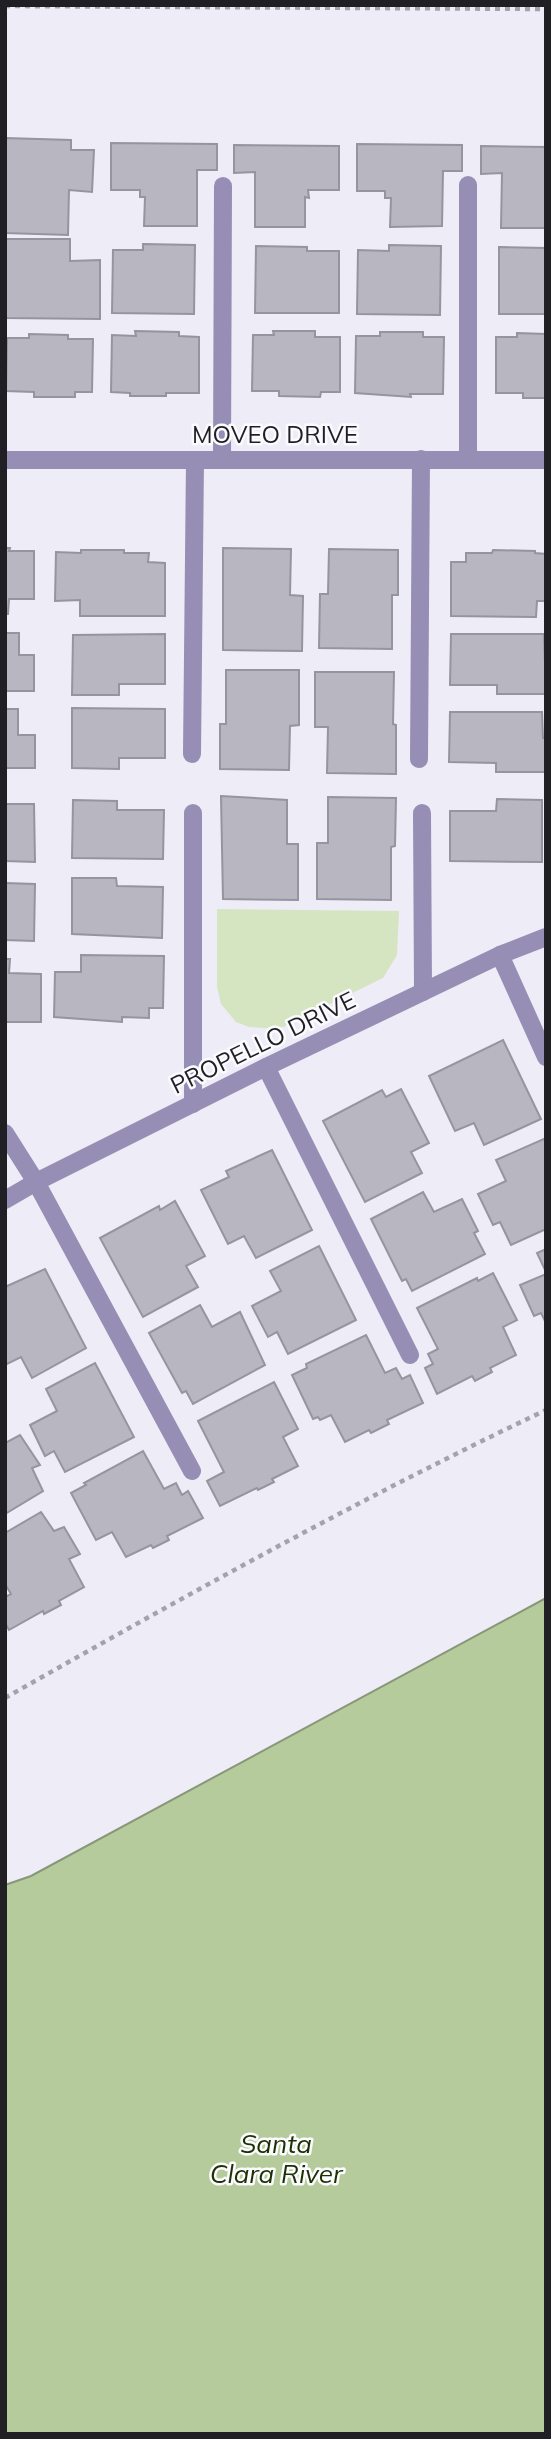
<svg xmlns="http://www.w3.org/2000/svg" width="551" height="2439" font-family="Mulish,sans-serif">
	<rect width="100%" height="100%" fill="#eeecf7"/>
	<polygon fill="#d5e5c2" points="217,909 399,911 397,955 383,978 281,1028 264,1028 249,1027 236,1022 221,1004 217,987"/>
	<polygon fill="#b5cb9c" stroke="#889778" stroke-width="2" points="546,1598 546,2434 5,2434 5,1885 31,1876"/>
	<g fill="#b8b6c0" stroke="#96949e" stroke-width="2">
		<polygon points="5,138 71,140 71,150 94,150 92,192 69,190 68,235 5,233"/>
		<polygon points="111,143 217,144 217,170 197,170 197,226 144,226 145,197 140,197 140,190 111,190"/>
		<polygon points="357,144 462,145 462,171 443,171 442,226 390,227 391,198 385,198 385,191 357,191"/>
		<polygon points="234,145 339,146 339,190 308,190 309,198 305,197 305,227 255,227 255,172 234,173"/>
		<polygon points="481,146 546,147 546,228 501,228 502,173 481,174"/>
		<polygon points="5,239 70,239 70,261 100,260 100,319 5,318"/>
		<polygon points="143,244 195,245 194,314 112,313 113,250 143,250"/>
		<polygon points="389,245 441,246 440,315 357,314 358,250 389,251"/>
		<polygon points="256,246 307,247 307,251 339,251 339,313 255,313"/>
		<polygon points="499,247 546,248 546,314 499,314"/>
		<polygon points="135,331 179,332 179,336 199,337 199,393 166,393 166,396 130,396 130,393 111,392 112,335 136,336"/>
		<polygon points="273,331 315,331 315,337 340,337 340,392 321,392 320,397 279,396 279,391 252,391 253,335 274,335"/>
		<polygon points="380,332 423,332 423,337 444,337 443,394 410,394 411,397 355,393 356,336 380,336"/>
		<polygon points="517,333 546,334 546,398 523,398 523,393 496,393 496,337 517,337"/>
		<polygon points="29,334 68,335 68,339 93,339 92,392 75,392 75,397 34,397 34,392 6,391 7,338 29,338"/>
		<polygon points="5,548 10,548 9,551 34,551 34,599 9,599 8,614 5,614"/>
		<polygon points="223,548 291,549 290,595 303,596 302,651 223,650"/>
		<polygon points="329,549 398,550 398,595 392,595 392,649 319,648 320,594 328,594"/>
		<polygon points="81,550 124,550 124,553 149,553 148,562 165,563 165,616 80,616 80,600 55,601 56,552 81,553"/>
		<polygon points="493,550 535,551 535,553 546,554 546,601 537,601 536,617 451,616 451,562 466,562 466,553 492,553"/>
		<polygon points="5,633 19,633 19,655 34,655 34,691 5,691"/>
		<polygon points="165,634 165,684 119,684 119,695 72,695 73,635"/>
		<polygon points="451,634 544,634 546,694 497,694 497,685 450,685"/>
		<polygon points="226,670 299,670 299,725 290,726 289,770 220,769 220,724 226,724"/>
		<polygon points="315,672 394,672 393,724 396,725 396,774 327,773 328,727 315,727"/>
		<polygon points="72,708 165,709 165,758 119,758 119,769 72,768"/>
		<polygon points="5,709 18,709 18,735 35,735 35,768 5,768"/>
		<polygon points="450,712 542,712 543,738 546,738 546,772 496,772 496,763 449,762"/>
		<polygon points="221,796 287,800 287,844 298,844 298,900 223,899"/>
		<polygon points="328,797 396,798 395,846 391,847 391,900 317,899 317,843 328,843"/>
		<polygon points="497,799 542,800 542,862 450,861 450,811 496,811"/>
		<polygon points="73,800 117,801 117,810 164,810 163,859 72,858"/>
		<polygon points="5,804 34,804 35,862 5,861"/>
		<polygon points="72,878 116,878 117,886 163,887 162,938 72,934"/>
		<polygon points="5,883 35,884 34,941 5,940"/>
		<polygon points="81,955 164,956 163,1008 149,1008 149,1018 122,1017 122,1022 54,1017 55,972 81,972"/>
		<polygon points="5,959 10,959 9,973 41,974 41,1022 5,1022"/>
		<polygon points="503,1040 541,1119 484,1145 474,1123 455,1131 429,1076"/>
		<polygon points="401,1089 429,1143 411,1152 422,1173 365,1202 323,1121 382,1090 386,1097"/>
		<polygon points="546,1138 546,1229 511,1245 500,1222 493,1225 478,1194 506,1181 496,1160"/>
		<polygon points="272,1150 312,1230 256,1258 244,1236 228,1244 201,1190 229,1177 226,1171"/>
		<polygon points="423,1192 434,1212 462,1199 478,1231 474,1233 485,1254 412,1291 406,1279 402,1281 371,1219"/>
		<polygon points="175,1201 205,1256 186,1266 198,1287 143,1317 100,1238 159,1206 160,1210"/>
		<polygon points="319,1246 356,1320 288,1354 277,1332 268,1337 252,1306 281,1291 270,1271"/>
		<polygon points="546,1249 546,1272 537,1253"/>
		<polygon points="45,1269 86,1348 32,1378 21,1357 5,1365 5,1287"/>
		<polygon points="493,1273 517,1320 503,1327 516,1355 490,1368 492,1372 475,1381 472,1376 437,1394 425,1368 433,1364 428,1354 438,1349 417,1308 477,1278 478,1281"/>
		<polygon points="546,1274 546,1323 541,1313 534,1316 520,1285"/>
		<polygon points="200,1305 212,1327 240,1312 265,1365 193,1404 186,1391 182,1393 149,1333"/>
		<polygon points="366,1335 385,1373 396,1368 402,1379 410,1375 423,1403 387,1420 389,1424 371,1433 369,1430 345,1442 331,1415 320,1420 318,1417 313,1419 292,1375 307,1368 306,1364"/>
		<polygon points="95,1363 134,1437 65,1472 54,1451 45,1456 30,1425 57,1411 46,1389"/>
		<polygon points="274,1382 298,1429 283,1437 298,1466 272,1479 274,1482 258,1490 257,1488 220,1506 207,1481 224,1472 198,1421"/>
		<polygon points="20,1435 40,1465 32,1468 43,1491 5,1514 5,1443"/>
		<polygon points="143,1451 164,1489 176,1483 182,1495 188,1491 203,1518 167,1536 169,1540 153,1548 151,1545 126,1557 112,1532 96,1540 71,1493 86,1485 84,1483"/>
		<polygon points="41,1512 54,1531 64,1527 80,1554 69,1559 84,1587 59,1601 61,1605 44,1614 43,1611 9,1630 5,1623 5,1597 11,1594 5,1584 5,1533"/>
	</g>
	<g fill="none" stroke-linecap="round" stroke-linejoin="round">
		<g stroke="#a4a2ab" stroke-width="4.5" stroke-dasharray="5 5" stroke-linecap="butt">
			<polyline points="5,6 546,9"/>
			<path d="M5 1698C183 1597 361 1498 546 1410"/>
		</g>
		<g stroke="#968eb4" stroke-width="18">
			<polyline points="468,185 468,460"/>
			<polyline points="222,460 223,186"/>
			<polyline points="192,754 195,460"/>
			<polyline points="419,759 421,459"/>
			<polyline points="422,813 423,992"/>
			<polyline points="500,955 546,1057"/>
			<polyline points="266,1067 410,1355"/>
			<polyline points="193,1104 193,813"/>
			<polyline points="36,1182 192,1471"/>
		</g>
		<g stroke="#968eb4" stroke-width="18">
			<polyline points="5,460 546,460"/>
			<polyline points="5,1133 36,1182"/>
			<polyline points="5,1200 36,1182 266,1067 500,955 546,937"/>
		</g>
	</g>
	<g text-anchor="middle" stroke-width="5" stroke-linejoin="round" paint-order="stroke">
		<g font-size="24" fill="#201f23" stroke="#fbfbff">
			<text x="275" y="443">MOVEO DRIVE</text>
			<text transform="translate(263 1043) rotate(-26)" y="8">PROPELLO DRIVE</text>
		</g>
		<g font-size="26" font-style="italic" fill="#1f3000" stroke="#fbfbff">
			<text x="276" y="2153">Santa<tspan x="276" dy="30">Clara River</tspan></text>
		</g>
	</g>
	<rect width="551" height="2439" fill="none" stroke="#201f23" stroke-width="14"/>
</svg>
